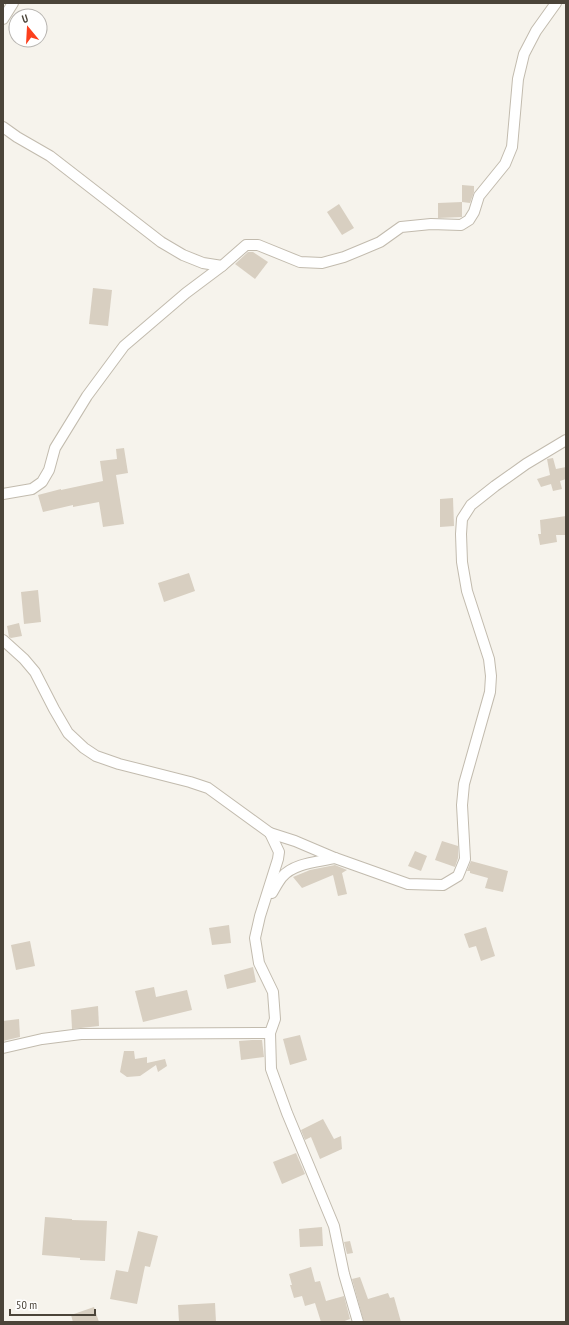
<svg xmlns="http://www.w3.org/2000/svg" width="569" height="1325" font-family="'PT Sans Narrow',sans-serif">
	<rect width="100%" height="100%" fill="#f6f3ec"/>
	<g fill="#d8cfc1">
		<polygon points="462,185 474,186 474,192 470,203 462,202"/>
		<polygon points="462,202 462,217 438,218 438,203"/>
		<polygon points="339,204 354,228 342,235 327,212"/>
		<polygon points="248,252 253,252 268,262 255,279 235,264"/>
		<polygon points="93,288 112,290 108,326 89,324"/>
		<polygon points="124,448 128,473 116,475 124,524 103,527 99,502 73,507 73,505 43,512 38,495 61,489 61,490 103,481 100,461 117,459 116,449"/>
		<polygon points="553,458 556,469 566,467 566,479 560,481 562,489 553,491 551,484 541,487 537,479 550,475 547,459"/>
		<polygon points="453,498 454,526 440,527 440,499"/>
		<polygon points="566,516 566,535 556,535 557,542 540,545 538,534 541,534 540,520"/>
		<polygon points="189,573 195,591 164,602 158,583"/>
		<polygon points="38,590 41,622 24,624 21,592"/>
		<polygon points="19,623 22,636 11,638 9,637 7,626"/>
		<polygon points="442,841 458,846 458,858 455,867 435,860"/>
		<polygon points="415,851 427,856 421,871 408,866"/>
		<polygon points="471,861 508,871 503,892 485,888 488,878 470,873 470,871 467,871"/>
		<polygon points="335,865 347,870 342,873 347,894 338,896 333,875 302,888 293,877 310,870"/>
		<polygon points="229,925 231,943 212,945 209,928"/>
		<polygon points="486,927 495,956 481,961 476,946 469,948 464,934"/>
		<polygon points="30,941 35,966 16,970 11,945"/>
		<polygon points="253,967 256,982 227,989 224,975"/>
		<polygon points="154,987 156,997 187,990 192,1010 143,1022 135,991"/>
		<polygon points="98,1006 99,1026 72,1029 71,1010"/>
		<polygon points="19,1019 20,1037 3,1041 3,1021"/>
		<polygon points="300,1035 307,1060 290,1065 283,1039"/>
		<polygon points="252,1040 262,1040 264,1057 241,1060 239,1041"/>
		<polygon points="124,1051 134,1051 135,1059 147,1057 147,1063 165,1059 167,1066 158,1072 156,1065 140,1076 127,1077 120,1072"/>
		<polygon points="323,1119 334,1139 341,1136 342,1149 320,1159 311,1137 305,1140 301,1130"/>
		<polygon points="296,1153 305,1174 282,1184 273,1162"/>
		<polygon points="45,1217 72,1219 72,1220 107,1221 105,1261 80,1260 80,1258 42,1255"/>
		<polygon points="322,1227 323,1246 300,1247 299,1229"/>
		<polygon points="138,1231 158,1236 150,1267 145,1266 137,1304 110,1299 116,1270 128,1272"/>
		<polygon points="350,1241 353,1253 347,1254 344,1242"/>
		<polygon points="311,1267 315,1282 320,1281 326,1301 344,1296 350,1319 342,1322 321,1322 315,1303 305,1306 302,1296 294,1298 290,1285 292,1285 289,1274"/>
		<polygon points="360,1277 368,1299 388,1293 390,1298 394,1297 401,1322 364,1322 352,1279"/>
		<polygon points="215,1303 216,1322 179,1322 178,1305"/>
		<polygon points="94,1307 99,1322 73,1322 71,1315"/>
	</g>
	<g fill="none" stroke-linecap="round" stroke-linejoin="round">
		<defs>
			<g id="street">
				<polyline points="3,19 13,3"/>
				<polyline points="3,127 17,137 50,156 161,242 183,255 203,263 222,266"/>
				<polyline points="3,494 32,489 42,482 49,470 55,448 87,396 124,346 186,293 222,266 246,245 258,245 300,262 322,263 344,257 380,242 401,227 431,224 461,225 469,220 474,212 479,196 505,164 512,147 518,79 524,54 536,31 556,3"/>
				<polyline points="3,640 24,659 35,672 54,709 68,733 84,748 96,756 119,764 190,782 208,788 270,833 295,841 335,858 408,884 443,885 458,876 465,859 462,805 464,784 490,692 491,676 489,659 467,591 462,562 461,534 462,519 471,505 495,486 526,464 566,440"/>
				<polyline points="270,833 279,852 278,859 260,916 255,938 259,963 273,992 275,1019 270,1033 271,1069 287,1113 334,1226 344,1274 358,1322"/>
				<path d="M272 893C275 888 278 882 282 877 294 863 318 862 335 858"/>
				<polyline points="3,1048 42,1039 81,1034 270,1033"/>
			</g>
		</defs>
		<use href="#street" stroke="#c2bbae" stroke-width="12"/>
		<use href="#street" stroke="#fff" stroke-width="10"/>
	</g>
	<rect width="569" height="1325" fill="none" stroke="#4b4439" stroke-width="8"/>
	<g transform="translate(28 28) rotate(342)"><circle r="19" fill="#ffffff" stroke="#b7b4b0"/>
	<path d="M0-3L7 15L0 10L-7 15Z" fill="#fc3f1d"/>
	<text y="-6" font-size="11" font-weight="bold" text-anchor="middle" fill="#4b4439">U</text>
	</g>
	<path d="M10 1309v6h85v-6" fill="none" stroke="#4b4439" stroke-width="2"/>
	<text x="16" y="1309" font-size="12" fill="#4b4439" stroke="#ffffff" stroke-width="3" paint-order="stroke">50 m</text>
</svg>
